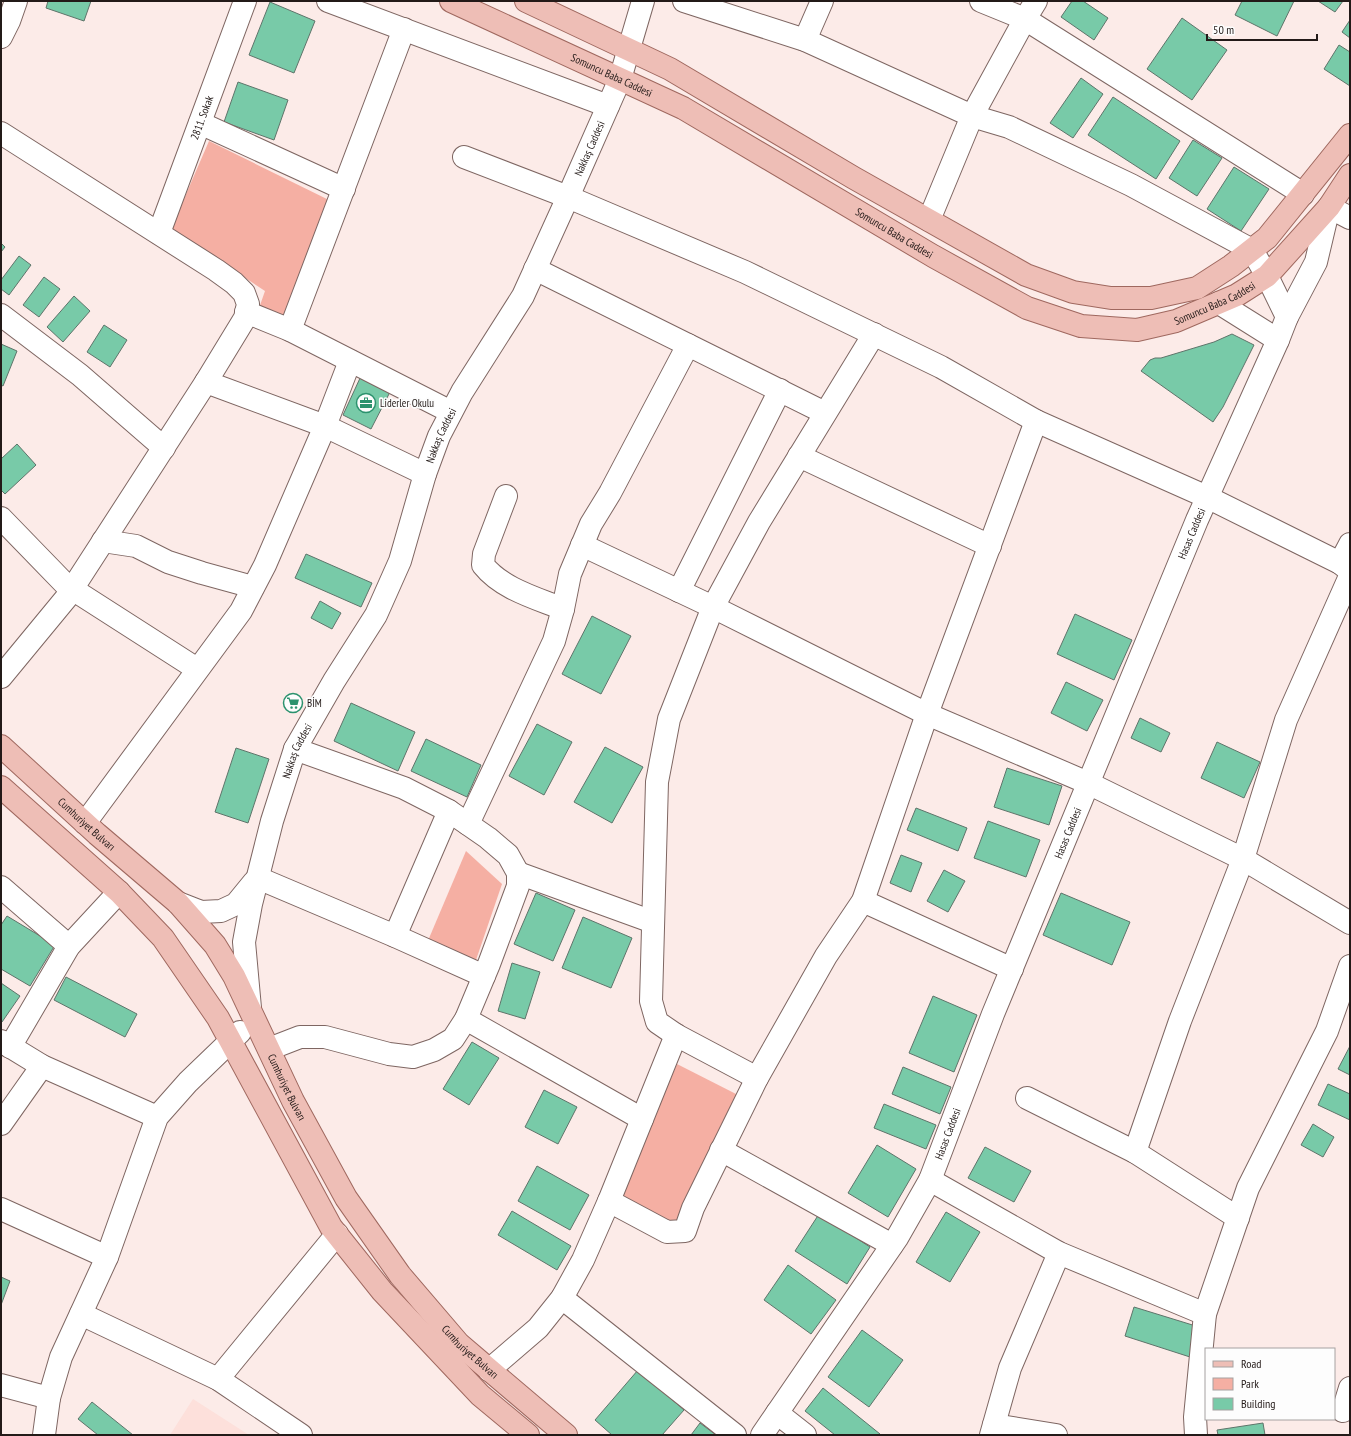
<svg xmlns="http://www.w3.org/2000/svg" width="1351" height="1436" font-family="'PT Sans Narrow',sans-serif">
	<rect width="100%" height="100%" fill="#fcebe8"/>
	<polygon fill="#fde0db" points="193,1399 249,1435 170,1435"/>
	<g fill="#f5afa3">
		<polygon points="209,141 333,202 291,323 258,311 265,291 171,229"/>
		<polygon points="466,851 502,884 476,960 468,963 427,943"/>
		<polygon points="677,1064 738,1095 678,1226 620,1198"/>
	</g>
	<g fill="#78caa8" stroke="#5e746a">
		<polygon points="48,1 91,1 84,21 46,8"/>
		<polygon points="1072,1 1083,1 1108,18 1094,40 1061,17"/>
		<polygon points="1242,1 1294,1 1277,36 1235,15"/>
		<polygon points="1318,1 1343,1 1335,12"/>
		<polygon points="270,2 315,21 294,73 249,55"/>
		<polygon points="1182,18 1227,50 1192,100 1147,69"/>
		<polygon points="1350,20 1350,38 1342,32"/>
		<polygon points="1339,45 1350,52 1350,86 1324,69"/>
		<polygon points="1081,78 1103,94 1073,138 1050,123"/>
		<polygon points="238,82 288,100 274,140 224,122"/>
		<polygon points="1113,97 1180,141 1156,179 1088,135"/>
		<polygon points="1193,140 1222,158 1197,196 1169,178"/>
		<polygon points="1234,167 1269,189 1241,231 1207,209"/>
		<polygon points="1,243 5,247 1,252"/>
		<polygon points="19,256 31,265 9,295 1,289 1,280"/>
		<polygon points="44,277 60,289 39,317 23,305"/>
		<polygon points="74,296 90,311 63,342 47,327"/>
		<polygon points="104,325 127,340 110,367 87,352"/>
		<polygon points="1232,334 1254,345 1223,407 1213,422 1141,371 1150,360 1155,358 1161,358 1214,342"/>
		<polygon points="1,344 17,351 3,386 1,385"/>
		<polygon points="361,376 390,392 371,429 343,415"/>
		<polygon points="17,444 36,465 5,494 1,490 1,459"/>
		<polygon points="306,554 372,583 361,607 295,578"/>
		<polygon points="320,601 341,613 332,629 311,618"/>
		<polygon points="1075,614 1132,640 1114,680 1057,654"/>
		<polygon points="592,616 631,636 601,694 562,674"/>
		<polygon points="1066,682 1103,700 1087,731 1051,713"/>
		<polygon points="351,703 415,732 398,771 334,741"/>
		<polygon points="1140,718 1170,733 1161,752 1131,738"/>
		<polygon points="537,724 572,742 544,795 509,776"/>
		<polygon points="426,739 481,765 467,797 411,771"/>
		<polygon points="1217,742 1260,762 1244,798 1201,778"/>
		<polygon points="605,747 643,767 612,823 574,802"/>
		<polygon points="236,748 269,759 248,823 215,812"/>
		<polygon points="1007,768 1062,786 1049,825 994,807"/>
		<polygon points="916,808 967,828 958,851 907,830"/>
		<polygon points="988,821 1040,840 1026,877 974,858"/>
		<polygon points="901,855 922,863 911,892 890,883"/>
		<polygon points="944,870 965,881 948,912 927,901"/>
		<polygon points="536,893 575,910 553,961 514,944"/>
		<polygon points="1061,893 1130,922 1112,965 1043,935"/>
		<polygon points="7,916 55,945 30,986 1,969 1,925"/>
		<polygon points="583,917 632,938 611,988 562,968"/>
		<polygon points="512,963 540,972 525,1019 498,1011"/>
		<polygon points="66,977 137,1014 125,1037 54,1000"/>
		<polygon points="1,983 20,996 2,1022 1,1021"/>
		<polygon points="933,996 977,1015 954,1072 909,1053"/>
		<polygon points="472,1042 499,1058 469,1105 443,1089"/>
		<polygon points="1350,1046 1350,1075 1338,1069"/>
		<polygon points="903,1067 951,1087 940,1114 892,1094"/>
		<polygon points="1328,1084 1350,1094 1350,1120 1318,1105"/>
		<polygon points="544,1090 577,1107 558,1144 525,1127"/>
		<polygon points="884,1104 936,1125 926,1149 874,1128"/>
		<polygon points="1313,1124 1334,1137 1323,1157 1301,1145"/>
		<polygon points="877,1145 916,1169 888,1217 848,1193"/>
		<polygon points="985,1147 1031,1171 1014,1202 968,1178"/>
		<polygon points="537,1166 589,1195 570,1230 518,1201"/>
		<polygon points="512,1211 571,1246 557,1270 498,1235"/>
		<polygon points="946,1212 980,1232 950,1282 916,1262"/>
		<polygon points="819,1214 870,1247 847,1284 795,1251"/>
		<polygon points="788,1265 836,1300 811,1334 764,1300"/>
		<polygon points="1,1277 10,1281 1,1305"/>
		<polygon points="1134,1307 1199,1327 1190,1357 1125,1336"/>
		<polygon points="862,1330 903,1360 869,1407 828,1377"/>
		<polygon points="638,1370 684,1410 662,1435 612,1435 595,1420"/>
		<polygon points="823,1388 880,1434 878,1435 835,1435 805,1411"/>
		<polygon points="92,1402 133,1435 98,1435 78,1419"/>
		<polygon points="700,1423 716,1435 691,1435"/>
		<polygon points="1263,1423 1265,1435 1218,1435 1217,1430"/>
	</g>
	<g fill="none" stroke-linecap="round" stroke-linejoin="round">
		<defs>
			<g id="minor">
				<polyline points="328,1 608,106"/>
				<polyline points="684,1 805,40 972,116 1009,127 1131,185 1252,250 1267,276 1287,317"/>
				<polyline points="981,1 1025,19 1303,194"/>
				<polyline points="1,37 9,21 16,1"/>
				<polyline points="805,40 822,1"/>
				<polyline points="200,123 344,189"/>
				<polyline points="1,133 216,270 234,283 244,293 248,304 245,318 206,382 67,597 1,677"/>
				<polyline points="464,157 568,197 745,272 941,367 1036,421 1207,497 1340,563 1350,571"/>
				<polyline points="929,220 972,116 1025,19 1036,1"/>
				<path id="s1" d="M159 233 245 1"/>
				<polyline points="535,269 825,413"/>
				<polyline points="1219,303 1278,340"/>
				<polyline points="246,312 290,330 451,412"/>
				<polyline points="1,315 80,375 164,448"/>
				<polyline points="290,330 404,29"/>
				<polyline points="206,382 325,426 425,474"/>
				<polyline points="799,456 990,546"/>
				<path d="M506 496 484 554 483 565C502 589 536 598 563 609"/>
				<polyline points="1,518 66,585 197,669"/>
				<polyline points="103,541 136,546 168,562 202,573 253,587"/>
				<polyline points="582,545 713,607 927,714 1088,783 1243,859 1350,923"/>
				<polyline points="1340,563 1350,544"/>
				<polyline points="679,591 780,390"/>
				<polyline points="85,823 241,611 265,565 325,426 350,361"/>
				<polyline points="468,824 554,641 563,609 570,574 591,524 610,493 688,345"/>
				<polyline points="518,873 653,922"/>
				<polyline points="258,878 395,936 484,976"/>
				<polyline points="1,887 69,946"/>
				<polyline points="863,901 1012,969"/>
				<polyline points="178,903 201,912 221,911 236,904 254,882"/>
				<polyline points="395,936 449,811"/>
				<path id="s2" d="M250 1008 244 942 251 904 272 821 295 749 334 681 376 615 400 561 425 474 439 436 462 392 523 296 568 197 620 79 643 1"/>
				<polyline points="466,1019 642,1119"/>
				<polyline points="1,1041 42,1066 157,1117"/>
				<polyline points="10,1047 69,946 119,892"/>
				<polyline points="269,1049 300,1037 325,1037 389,1054 413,1057 434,1050 453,1039 466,1019 489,964 518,886 518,873 508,855 488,838 449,811 404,788 295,749"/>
				<polyline points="757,1078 676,1035 657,1022 651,1001 657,782 669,719 713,607 759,522 874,334"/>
				<polyline points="1027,1098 1135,1152 1238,1218"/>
				<polyline points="1,1124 42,1066"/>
				<polyline points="721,1150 892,1245"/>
				<polyline points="1135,1152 1180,1021 1243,859 1286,720 1350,576"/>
				<polyline points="930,1180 1059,1253 1205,1314"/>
				<polyline points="609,1201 667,1232 685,1231 693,1208 757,1078 826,956 863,901 927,714 1036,421"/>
				<polyline points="1,1209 107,1257"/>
				<polyline points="562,1298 735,1435"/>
				<polyline points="81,1314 218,1379 301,1435"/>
				<polyline points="489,1370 538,1328 562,1298 583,1260 609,1201 676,1035"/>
				<polyline points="218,1379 337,1234"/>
				<polyline points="1,1385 49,1398"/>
				<polyline points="1343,1411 1350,1388"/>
				<polyline points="777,1413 805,1435"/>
				<polyline points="994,1425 1056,1435"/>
				<polyline points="44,1435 49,1398 61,1357 107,1257 157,1117 188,1082 240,1032"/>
				<path id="s3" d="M762 1435 897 1238 930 1180 993 1014 1197 520 1278 340 1287 317 1316 262 1329 207 1350 218"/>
				<polyline points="991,1435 1010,1368 1059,1253"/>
				<polyline points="1196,1435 1195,1417 1205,1314 1248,1188 1327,1031 1350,966"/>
			</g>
			<g id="major">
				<path id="s4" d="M451 1 683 108 933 256 1027 308 1081 326 1137 330 1176 321 1237 295 1267 276 1329 207 1350 175"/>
				<polyline points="526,1 670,69 854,178 1026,275 1073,292 1111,298 1151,298 1197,288 1231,266 1267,238 1350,135"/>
				<path id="s5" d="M1 746 97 834 178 903 215 945 234 976 293 1101 346 1198 400 1275 459 1344 566 1435"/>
				<polyline points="1,787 119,892 163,938 218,1018 331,1227 382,1291 480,1395 528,1435"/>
			</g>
		</defs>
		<use href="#minor" stroke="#7e6662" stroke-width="24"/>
		<use href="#major" stroke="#9f685f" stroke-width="24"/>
		<use href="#minor" stroke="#fff" stroke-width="22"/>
		<use href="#major" stroke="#eebeb6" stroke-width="22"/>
	</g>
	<defs>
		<symbol id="office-ring" viewBox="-11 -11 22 22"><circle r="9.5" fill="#fdfdfd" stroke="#2c926e" stroke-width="1.5"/><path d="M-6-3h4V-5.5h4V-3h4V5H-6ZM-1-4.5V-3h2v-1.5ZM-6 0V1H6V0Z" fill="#2c926e"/></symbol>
		<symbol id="supermarket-ring" viewBox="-11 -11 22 22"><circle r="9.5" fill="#fdfdfd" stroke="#2c926e" stroke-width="1.5"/><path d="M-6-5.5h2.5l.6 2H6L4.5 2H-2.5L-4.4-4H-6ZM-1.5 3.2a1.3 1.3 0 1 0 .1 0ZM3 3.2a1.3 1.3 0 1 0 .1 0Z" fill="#2c926e"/></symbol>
	</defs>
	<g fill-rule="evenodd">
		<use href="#office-ring" x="355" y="392" width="22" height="22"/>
		<use href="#supermarket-ring" x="282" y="692" width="22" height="22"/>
	</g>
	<g text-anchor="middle" stroke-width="3.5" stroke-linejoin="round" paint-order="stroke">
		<g font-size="11" fill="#231a18" stroke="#fdfdfd">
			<text dy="4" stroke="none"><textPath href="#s4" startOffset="177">Somuncu Baba Caddesi</textPath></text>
			<text dy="4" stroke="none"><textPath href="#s1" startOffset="123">2811. Sokak</textPath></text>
			<text dy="4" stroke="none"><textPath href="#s2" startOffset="938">Nakkaş Caddesi</textPath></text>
			<text dy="4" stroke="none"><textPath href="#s4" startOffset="501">Somuncu Baba Caddesi</textPath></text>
			<text dy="4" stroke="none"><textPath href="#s4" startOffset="849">Somuncu Baba Caddesi</textPath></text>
			<text dy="4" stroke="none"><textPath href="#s2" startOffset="614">Nakkaş Caddesi</textPath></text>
			<text dy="4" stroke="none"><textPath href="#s3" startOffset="1003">Hasas Caddesi</textPath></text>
			<text dy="4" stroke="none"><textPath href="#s2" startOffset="265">Nakkaş Caddesi</textPath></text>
			<text dy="4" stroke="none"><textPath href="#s5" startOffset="116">Cumhuriyet Bulvarı</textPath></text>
			<text dy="4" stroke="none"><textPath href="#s3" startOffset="679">Hasas Caddesi</textPath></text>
			<text dy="4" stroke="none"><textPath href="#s5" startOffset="452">Cumhuriyet Bulvarı</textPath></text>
			<text dy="4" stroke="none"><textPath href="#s3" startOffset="355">Hasas Caddesi</textPath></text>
			<text dy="4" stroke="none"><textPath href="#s5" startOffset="776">Cumhuriyet Bulvarı</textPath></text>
		</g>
		<g font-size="11" fill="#231a18" stroke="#fdfdfd" text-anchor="start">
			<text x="380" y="407">Liderler Okulu</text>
			<text x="307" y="707">BİM</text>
		</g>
	</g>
	<rect width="1351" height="1436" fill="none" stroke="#231a18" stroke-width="4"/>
	<rect x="1205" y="1348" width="130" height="72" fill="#fdfdfd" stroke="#a6a2a1"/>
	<rect x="1213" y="1361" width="20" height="6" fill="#eebeb6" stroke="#a6a2a1"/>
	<text x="1241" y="1368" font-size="12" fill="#231a18">Road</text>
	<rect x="1213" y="1378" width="20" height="12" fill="#f5afa3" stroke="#a6a2a1"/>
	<text x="1241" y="1388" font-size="12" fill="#231a18">Park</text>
	<rect x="1213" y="1398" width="20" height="12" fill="#78caa8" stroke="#a6a2a1"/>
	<text x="1241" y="1408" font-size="12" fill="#231a18">Building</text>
	<path d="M1207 34v6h110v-6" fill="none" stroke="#231a18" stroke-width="2"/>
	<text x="1213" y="34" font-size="12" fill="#231a18" stroke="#fdfdfd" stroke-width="3" paint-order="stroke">50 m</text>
</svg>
